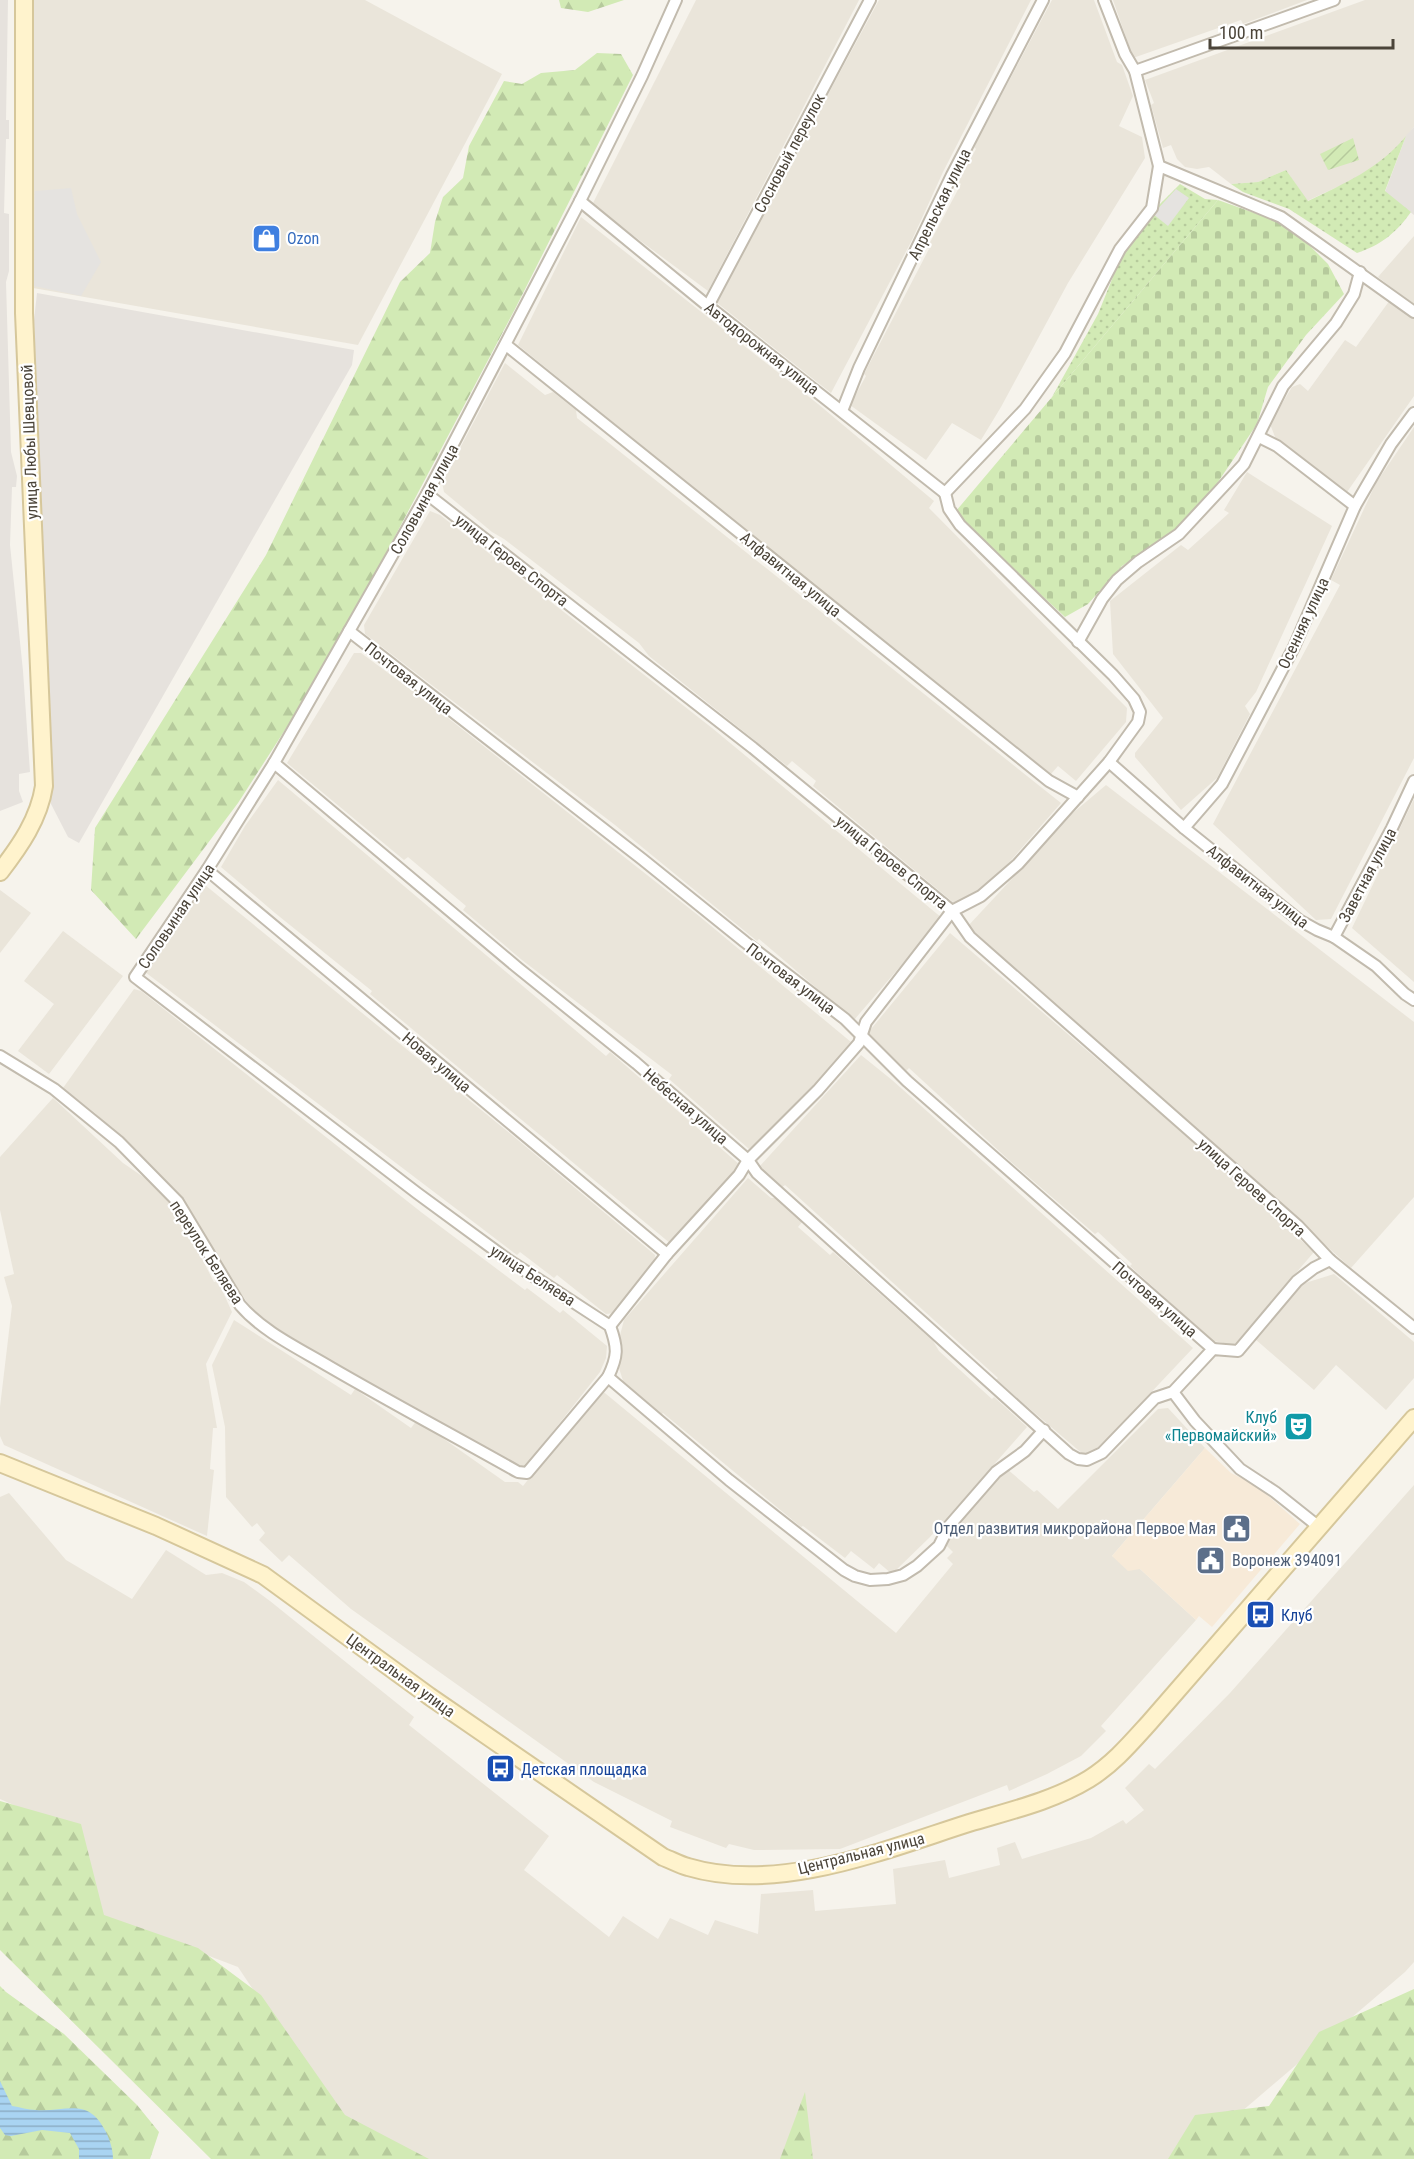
<svg xmlns="http://www.w3.org/2000/svg" width="1414" height="2159" font-family="'Roboto Condensed',sans-serif">
	<defs>
		<pattern id="grass-dots" width="8" height="8" patternUnits="userSpaceOnUse" patternTransform="scale(1.5)"><rect width="8" height="8" fill="#d2eab5"/><path d="M2 2h.1M6 6h.1" fill="none" stroke="#b6ca9c" stroke-width="1.8" stroke-linecap="round"/></pattern>
		<pattern id="forest-firs" width="22" height="20" patternUnits="userSpaceOnUse" patternTransform="scale(1.5)"><rect width="22" height="20" fill="#d2eab5"/><path d="M5 1l3.5 6h-7zM16 11l3.5 6h-7z" fill="#b6ca9c"/></pattern>
		<pattern id="cemetery-stones" width="16" height="16" patternUnits="userSpaceOnUse" patternTransform="scale(1.5)"><rect width="16" height="16" fill="#d2eab5"/><path d="M2 7V4a2 2 0 0 1 4 0v3zM10 15v-3a2 2 0 0 1 4 0v3z" fill="#b6ca9c"/></pattern>
		<pattern id="garden-furrows" width="10" height="10" patternUnits="userSpaceOnUse" patternTransform="scale(1.5)"><rect width="10" height="10" fill="#d2eab5"/><path d="M-1 1l2-2M0 10L10 0M9 11l2-2" fill="none" stroke="#b6ca9c"/></pattern>
		<pattern id="water-rules" width="6" height="5" patternUnits="userSpaceOnUse" patternTransform="scale(1.5)"><rect width="6" height="5" fill="#a9d4f2"/><path d="M0 2.5h6" fill="none" stroke="#8caec5"/></pattern>
	</defs>
	<rect width="100%" height="100%" fill="#f6f3ec"/>
	<g fill="#eae5da">
		<polygon points="32,0 365,0 502,74 358,345 33,288"/>
		<polygon points="696,0 859,0 708,291 592,205"/>
		<polygon points="879,0 1031,0 943,172 911,242 831,393 716,302"/>
		<polygon points="1052,0 1094,0 1117,62 1122,65 1133,96 1119,126 1142,137 1145,158 1068,283 1001,407 981,440 952,423 926,460 850,405 866,376 864,374 929,249 927,248 961,184 958,181 976,149 974,147"/>
		<polygon points="1113,0 1307,0 1243,24 1241,20 1133,58"/>
		<polygon points="1365,0 1414,0 1414,127 1396,149 1363,175 1307,201 1286,170 1258,182 1231,184 1209,167 1197,169 1185,167 1177,159 1171,145 1163,148 1151,105 1154,103 1145,80"/>
		<polygon points="581,217 818,404 934,501 929,508 1127,708 1126,722 1076,781 1058,766 1051,774 762,544 518,345"/>
		<polygon points="1414,236 1414,305 1378,277"/>
		<polygon points="1390,300 1414,317 1414,396 1347,492 1277,442 1270,424 1292,387 1300,384 1308,391 1345,340 1356,347"/>
		<polygon points="505,363 545,395 553,392 576,410 577,418 604,439 1061,803 993,881 970,897 954,903 813,786 816,781 792,761 787,766 649,656 639,643 504,539 492,532 444,492 442,482"/>
		<polygon points="1414,427 1414,758 1331,919 1316,920 1213,824 1340,585 1331,580 1376,483"/>
		<polygon points="1247,472 1332,526 1256,692 1245,706 1250,714 1217,778 1181,810 1135,757 1135,753 1163,718 1113,654 1110,601 1181,545 1188,550 1229,513 1224,510"/>
		<polygon points="430,511 440,515 712,728 942,918 854,1020 759,939 757,941 615,825 365,634 364,625"/>
		<polygon points="354,653 361,653 429,703 699,916 851,1042 793,1109 760,1141 749,1149 669,1079 672,1075 522,960 463,910 466,906 408,857 404,860 287,763"/>
		<polygon points="278,780 606,1056 610,1052 740,1165 671,1244 370,994 372,991 275,913 221,867 245,826"/>
		<polygon points="1106,785 1414,1022 1414,1197 1351,1268 968,926 1074,812"/>
		<polygon points="1414,799 1414,982 1352,928"/>
		<polygon points="205,885 507,1131 655,1255 654,1264 614,1313 606,1314 557,1275 554,1278 520,1252 517,1255 145,972"/>
		<polygon points="0,890 31,913 0,953"/>
		<polygon points="63,931 123,976 49,1074 18,1051 54,1004 24,981"/>
		<polygon points="950,933 1161,1114 1314,1252 1234,1345 1213,1341 1130,1266 1132,1264 1098,1232 1095,1234 1011,1162 909,1068 906,1071 867,1034"/>
		<polygon points="134,989 141,991 421,1212 525,1290 527,1288 560,1313 563,1310 607,1346 606,1358 600,1372 524,1468 360,1379 275,1327 251,1308 198,1230 195,1220 184,1200 95,1113 63,1088"/>
		<polygon points="861,1055 892,1080 1193,1348 1093,1454 1084,1455 996,1380 998,1378 785,1185 781,1188 763,1172 760,1166"/>
		<polygon points="53,1098 123,1163 155,1185 177,1211 214,1282 218,1281 232,1312 206,1364 217,1428 213,1428 210,1469 214,1470 207,1536 4,1445 0,1436 0,1407 12,1306 4,1277 14,1274 0,1210 0,1157"/>
		<polygon points="748,1178 771,1198 776,1198 803,1221 798,1227 830,1255 833,1252 933,1341 939,1351 992,1399 994,1397 1027,1427 930,1537 892,1574 879,1563 874,1569 851,1551 845,1558 803,1526 801,1527 663,1413 661,1415 624,1384 619,1368 619,1339 624,1320"/>
		<polygon points="1334,1274 1414,1342 1414,1378 1386,1410 1336,1365 1314,1390 1255,1339 1302,1284"/>
		<polygon points="234,1320 351,1395 355,1389 411,1428 417,1420 505,1482 518,1482 523,1486 600,1389 896,1633 953,1564 947,1558 953,1552 943,1542 1007,1469 1034,1492 1037,1490 1058,1509 1158,1409 1168,1408 1205,1448 1112,1556 1140,1569 1196,1620 1101,1726 1106,1731 1081,1756 1047,1774 1009,1791 1007,1785 840,1849 754,1850 729,1844 726,1848 670,1827 672,1821 594,1782 351,1609 289,1555 282,1562 259,1540 265,1533 257,1523 252,1527 226,1497 225,1427 212,1365"/>
		<polygon points="1414,1485 1414,1962 1405,1972 1186,2159 419,2159 345,2127 238,1967 96,1913 75,1832 0,1799 0,1497 9,1493 66,1560 132,1599 166,1550 206,1575 222,1573 244,1582 270,1601 414,1717 409,1725 549,1836 524,1870 609,1937 623,1916 658,1939 670,1918 708,1935 715,1920 758,1934 761,1894 813,1890 815,1911 896,1904 893,1869 945,1860 949,1878 1000,1865 997,1848 1015,1842 1022,1859 1091,1838 1123,1820 1126,1824 1144,1810 1125,1788 1149,1764 1155,1769 1230,1693"/>
	</g>
	<polygon fill="#f7ead8" points="1205,1448 1231,1473 1257,1486 1300,1524 1212,1627 1199,1616 1196,1620 1140,1569 1128,1571 1112,1556"/>
	<g fill="#e6e2dd">
		<polygon points="0,0 8,0 6,120 9,120 9,139 6,139 4,213 9,214 9,271 6,282 11,452 17,476 16,487 12,487 10,545 23,671 30,772 19,774 19,791 23,802 0,811"/>
		<polygon points="1414,127 1414,215 1385,192 1406,136"/>
		<polygon points="37,293 354,350 352,365 79,843 68,837 51,804 34,320"/>
	</g>
	<g fill="url(#grass-dots)">
		<path d="M1406 136 1385 191 1411 212C1396 233 1381 245 1357 253L1289 209 1243 192 1231 184 1258 182 1286 170 1308 201C1345 183 1379 169 1406 136Z"/>
		<polygon points="1180,184 1205,199 1218,200 1052,397 1098,314 1121,257 1159,205"/>
	</g>
	<g fill="url(#forest-firs)">
		<polygon points="559,0 624,0 588,12 561,8"/>
		<polygon points="597,53 621,54 633,75 515,309 383,559 310,691 238,803 136,939 91,890 95,828 266,555 400,282 430,253 435,222 443,197 463,178 469,146 504,81 522,84 541,73 575,70"/>
		<polygon points="0,1801 81,1824 104,1915 198,1948 261,1995 345,2115 429,2159 211,2159 0,1950"/>
		<polygon points="0,1986 6,1992 64,2034 137,2105 159,2132 150,2159 0,2159"/>
		<polygon points="1414,1989 1414,2159 1168,2159 1195,2115 1269,2106 1319,2032"/>
		<polygon points="805,2092 813,2159 780,2159"/>
	</g>
	<polygon fill="url(#cemetery-stones)" points="1218,200 1277,221 1302,238 1328,264 1344,294 1306,335 1268,387 1257,424 1216,485 1173,532 1122,566 1088,604 1065,617 979,537 956,511"/>
	<polygon fill="url(#garden-furrows)" points="1353,138 1359,160 1328,170 1320,154"/>
	<g fill="#e5e3e0">
		<polygon points="71,188 77,214 101,262 81,296 34,286 35,191"/>
		<polygon points="1176,189 1189,198 1168,226 1153,214"/>
	</g>
	<path fill="url(#water-rules)" d="M0 2081 12 2106C20 2107 28 2110 36 2110 67 2112 88 2096 106 2132 110 2141 113 2149 113 2159H79V2149L70 2133 42 2130 11 2136 5 2135 0 2128Z"/>
	<g fill="none" stroke-linecap="round" stroke-linejoin="round">
		<defs>
			<g id="street">
				<path d="M676 0 642 76 580 201 427 494 274 763 207 870 135 977 417 1193 507 1259 610 1326C618 1348 618 1356 608 1377L729 1480 844 1570 855 1576 870 1580 888 1579 903 1575 917 1566 939 1546 949 1526 996 1472 1025 1451 1044 1430"/>
				<polyline points="1104,0 1125,54 1135,71 1159,166 1281,217 1414,312"/>
				<polyline points="1135,71 1334,0"/>
				<polyline points="580,201 708,306 945,493"/>
				<polyline points="708,306 870,0"/>
				<polyline points="506,345 1049,781 1078,797"/>
				<polyline points="842,411 859,368 952,175 1043,0"/>
				<polyline points="1259,437 1277,446 1355,506"/>
				<polyline points="945,493 1025,409 1065,353 1120,249 1152,208 1159,166"/>
				<polyline points="427,494 753,748 952,911 970,937 1298,1226 1330,1260 1414,1328"/>
				<polyline points="349,631 642,859 745,942 845,1019 907,1081 1213,1349"/>
				<polyline points="1078,642 1102,599 1117,580 1138,562 1179,534 1244,464 1283,386 1336,323 1354,294 1360,272"/>
				<polyline points="1109,762 1184,828 1299,920 1317,930 1334,937 1376,966 1405,994 1414,1000"/>
				<polyline points="274,763 518,968 636,1063 748,1160 757,1173 1069,1454 1078,1459 1087,1460 1102,1453 1155,1398 1173,1392 1213,1349 1238,1351 1297,1281 1314,1268 1330,1260"/>
				<polyline points="1184,828 1222,784 1294,647 1355,506 1391,444 1414,413"/>
				<polyline points="207,870 667,1254"/>
				<polyline points="1334,937 1392,828 1414,781"/>
				<path d="M0 1056 54 1089 119 1142 178 1202 240 1305C263 1332 300 1349 330 1367 392 1403 456 1437 518 1472L527 1473 608 1377"/>
				<polyline points="610,1326 667,1254 739,1175 748,1160 818,1090 859,1043 866,1022 952,911 981,896 1018,864 1109,762 1138,722 1140,712 1134,699 1113,675 960,525 949,509 945,493"/>
				<polyline points="1173,1392 1195,1421 1240,1469 1275,1492 1319,1527"/>
			</g>
			<g id="secondary">
				<path d="M0 872C20 846 39 819 44 786L24 313V0"/>
				<path d="M0 1463 156 1526 263 1575 429 1696 663 1857C671 1860 680 1865 688 1867 778 1894 884 1850 969 1823 1009 1811 1053 1801 1089 1779 1113 1764 1130 1744 1149 1723L1414 1418"/>
			</g>
		</defs>
		<use href="#street" stroke="#c2bbae" stroke-width="14"/>
		<use href="#secondary" stroke="#d6c79b" stroke-width="20"/>
		<use href="#street" stroke="#fff" stroke-width="10"/>
		<use href="#secondary" stroke="#fff3cd" stroke-width="16"/>
	</g>
	<defs>
		<symbol id="shop-square" viewBox="-11 -11 22 22"><rect x="-9" y="-9" width="18" height="18" rx="4" fill="#3f7fe0" stroke="#fff"/><path d="M-5-2.5h2.3a2.7 3.5 0 0 1 5.4 0H5L5.5 6h-11ZM-1.5-2.5h3a1.5 2.3 0 0 0-3 0Z" fill="#fff"/></symbol>
		<symbol id="theatre-square" viewBox="-11 -11 22 22"><rect x="-9" y="-9" width="18" height="18" rx="4" fill="#0f9aa8" stroke="#fff"/><path d="M-5-5.5Q0-4 5-5.5V0Q5 5 0 6Q-5 5-5 0ZM-3.3-2.5H-1v1.5H-3.3ZM1-2.5H3.3v1.5H1ZM-2.8 1Q0 5.5 2.8 1Z" fill="#fff"/></symbol>
		<symbol id="civic-square" viewBox="-11 -11 22 22"><rect x="-9" y="-9" width="18" height="18" rx="4" fill="#5c6f8a" stroke="#fff"/><path d="M-.6-6.5H3V-4.5H.6V-3L4-1V1h2V6H-6V1h2V-1L-.6-3ZM-1.2 2.5V6h2.4V2.5Z" fill="#fff"/></symbol>
		<symbol id="bus-square" viewBox="-11 -11 22 22"><rect x="-9" y="-9" width="18" height="18" rx="4" fill="#1a4fb4" stroke="#fff"/><path d="M-5-6H5V4H4V6H2V4H-2V6H-4V4H-5ZM-3.5-4V0h7V-4ZM-3.5 1.2v1.5H-2V1.2ZM2 1.2v1.5H3.5V1.2Z" fill="#fff"/></symbol>
	</defs>
	<g fill-rule="evenodd">
		<use href="#shop-square" x="250" y="222" width="33" height="33"/>
		<use href="#theatre-square" x="1282" y="1410" width="33" height="33"/>
		<use href="#civic-square" x="1220" y="1512" width="33" height="33"/>
		<use href="#civic-square" x="1194" y="1544" width="33" height="33"/>
		<use href="#bus-square" x="1244" y="1598" width="33" height="33"/>
		<use href="#bus-square" x="484" y="1752" width="33" height="33"/>
	</g>
	<g text-anchor="middle" stroke-width="4.5" stroke-linejoin="round" paint-order="stroke">
		<g font-size="16" fill="#4b4439" stroke="#fff">
			<text transform="translate(789 153) rotate(-62)" y="6">Сосновый переулок</text>
			<text transform="translate(939 204) rotate(-64)" y="6">Апрельская улица</text>
			<text transform="translate(762 348) rotate(38)" y="6">Автодорожная улица</text>
			<text transform="translate(29 442) rotate(-92)" y="6">улица Любы Шевцовой</text>
			<text transform="translate(424 499) rotate(-61)" y="6">Соловьиная улица</text>
			<text transform="translate(512 560) rotate(38)" y="6">улица Героев Спорта</text>
			<text transform="translate(791 574) rotate(39)" y="6">Алфавитная улица</text>
			<text transform="translate(1303 623) rotate(-65)" y="6">Осенняя улица</text>
			<text transform="translate(409 678) rotate(38)" y="6">Почтовая улица</text>
			<text transform="translate(892 862) rotate(39)" y="6">улица Героев Спорта</text>
			<text transform="translate(1367 875) rotate(-62)" y="6">Заветная улица</text>
			<text transform="translate(1258 886) rotate(38)" y="6">Алфавитная улица</text>
			<text transform="translate(176 916) rotate(-56)" y="6">Соловьиная улица</text>
			<text transform="translate(791 978) rotate(37)" y="6">Почтовая улица</text>
			<text transform="translate(437 1062) rotate(40)" y="6">Новая улица</text>
			<text transform="translate(686 1106) rotate(41)" y="6">Небесная улица</text>
			<text transform="translate(1252 1187) rotate(42)" y="6">улица Героев Спорта</text>
			<text transform="translate(207 1252) rotate(57)" y="6">переулок Беляева</text>
			<text transform="translate(533 1275) rotate(33)" y="6">улица Беляева</text>
			<text transform="translate(1155 1299) rotate(41)" y="6">Почтовая улица</text>
			<text transform="translate(401 1675) rotate(36)" y="6">Центральная улица</text>
			<text transform="translate(861 1853) rotate(-14)" y="6">Центральная улица</text>
		</g>
		<g font-size="16" fill="#366cbe" stroke="#fff" text-anchor="start">
			<text x="287" y="244">Ozon</text>
		</g>
		<g font-size="16" fill="#0d838f" stroke="#fff" text-anchor="end">
			<text x="1277" y="1423">Клуб<tspan x="1277" dy="18">«Первомайский»</tspan></text>
		</g>
		<g font-size="16" fill="#4e5e75" stroke="#fff" text-anchor="end">
			<text x="1216" y="1534">Отдел развития микрорайона Первое Мая</text>
			<text x="1232" y="1566" text-anchor="start">Воронеж 394091</text>
		</g>
		<g font-size="16" fill="#164399" stroke="#fff" text-anchor="start">
			<text x="1281" y="1621">Клуб</text>
			<text x="521" y="1775">Детская площадка</text>
		</g>
	</g>
	<path d="M1210 39v9h183v-9" fill="none" stroke="#4b4439" stroke-width="3"/>
	<text x="1219" y="39" font-size="18" fill="#4b4439" stroke="#ffffff" stroke-width="4.5" paint-order="stroke">100 m</text>
</svg>
